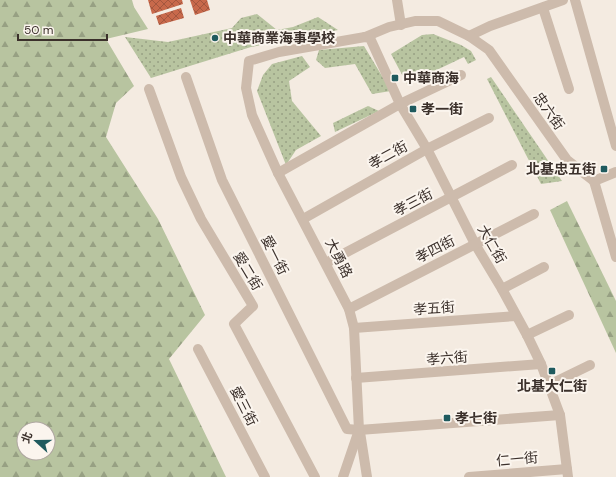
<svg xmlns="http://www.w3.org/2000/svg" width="616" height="477" font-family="'DM Sans','Noto Sans TC',sans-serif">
	<defs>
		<pattern id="grass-dots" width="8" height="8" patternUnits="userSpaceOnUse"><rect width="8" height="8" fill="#b8c4a0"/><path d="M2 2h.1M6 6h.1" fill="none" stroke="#97a083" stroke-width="1.8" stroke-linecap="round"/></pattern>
		<pattern id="forest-firs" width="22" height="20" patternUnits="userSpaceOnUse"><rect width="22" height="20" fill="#b8c4a0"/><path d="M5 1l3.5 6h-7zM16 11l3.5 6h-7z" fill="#97a083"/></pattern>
		<pattern id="building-cross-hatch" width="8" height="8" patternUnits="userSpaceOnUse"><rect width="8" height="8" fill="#c8694b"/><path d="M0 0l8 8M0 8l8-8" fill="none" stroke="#a4573f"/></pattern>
	</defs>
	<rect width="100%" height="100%" fill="#f4ebe1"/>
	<g fill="url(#grass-dots)">
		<polygon points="257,14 277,30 293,27 318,17 338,30 251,47 151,78 125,37 168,42 232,28 241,18"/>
		<polygon points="433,34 461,45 471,51 476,60 468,64 464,57 407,84 391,54 422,35"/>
		<polygon points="364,46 391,91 372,94 355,64 325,68 316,60 319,50"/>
		<polygon points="302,56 310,67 289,81 292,101 321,136 296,150 286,165 257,91 263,75 272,64"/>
		<polygon points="491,77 562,181 541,184 487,79"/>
		<polygon points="368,106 379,111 335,132 333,123"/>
	</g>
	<g fill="url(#forest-firs)" fill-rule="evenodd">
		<path d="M0 0H132L134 7 148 29 106 39 134 86 116 103 106 137 158 219 205 315 169 359 226 477H0ZM24 429H48V453H24Z"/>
		<polygon points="567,201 616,301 616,353 550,210"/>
	</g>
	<g fill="url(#building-cross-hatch)">
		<polygon points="148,0 182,0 183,4 152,14"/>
		<polygon points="190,0 207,0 210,10 195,15"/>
		<polygon points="181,8 184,18 159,25 156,16"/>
	</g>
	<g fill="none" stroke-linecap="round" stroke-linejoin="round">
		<g stroke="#cdbbac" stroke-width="10">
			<polyline points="397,0 401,25"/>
			<polyline points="575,0 616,146"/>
			<polyline points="543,8 569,89"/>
			<polyline points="469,36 490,26 563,0"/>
			<polyline points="365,37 370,38 400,104 427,149 475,244 502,289 527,335 541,364 560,415 568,477"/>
			<polyline points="186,77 222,180 347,429 359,430 560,415"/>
			<polyline points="149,89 181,177 201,219 253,306 234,324 315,477"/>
			<polyline points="278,173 400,104 461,75"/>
			<polyline points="594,181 616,257"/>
			<polyline points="303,219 427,149 489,118"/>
			<polyline points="326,263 512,165"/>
			<polyline points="502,289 544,267"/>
			<polyline points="349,309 534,214"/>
			<polyline points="354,328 516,316"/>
			<polyline points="527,335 569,315"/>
			<polyline points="198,349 265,477"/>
			<polyline points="356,378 541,364"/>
			<polyline points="549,385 590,365"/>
			<polyline points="360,432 367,477"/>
			<polyline points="343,477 359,430 354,328 349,309 278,173 252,115 246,88 249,61 279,52 365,37 389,27 415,21 438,21 469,36 489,50 567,160 594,181 616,172"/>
			<polyline points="469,477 567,469"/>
		</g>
	</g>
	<g fill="#1f5a5e" stroke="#fbf5ee" stroke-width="1.5">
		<circle cx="215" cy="38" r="4"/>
		<rect x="391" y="74" width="8" height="8" rx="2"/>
		<rect x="409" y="105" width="8" height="8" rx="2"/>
		<rect x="600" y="165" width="8" height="8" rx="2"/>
		<rect x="548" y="367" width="8" height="8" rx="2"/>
		<rect x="443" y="414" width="8" height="8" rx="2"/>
	</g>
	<g text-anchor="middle" stroke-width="4" stroke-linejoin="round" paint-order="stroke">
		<g font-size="14" font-weight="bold" fill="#3b302b" stroke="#fbf5ee" text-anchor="start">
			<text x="223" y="43">中華商業海事學校</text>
			<text x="403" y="83">中華商海</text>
			<text x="421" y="114">孝一街</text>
			<text x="596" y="174" text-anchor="end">北基忠五街</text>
			<text x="552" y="391" text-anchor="middle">北基大仁街</text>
			<text x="455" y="423">孝七街</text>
		</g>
		<g font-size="14" fill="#3b302b" stroke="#fbf5ee">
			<text transform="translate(549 111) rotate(55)" y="5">忠六街</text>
			<text transform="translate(388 155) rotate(-29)" y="5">孝二街</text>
			<text transform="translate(413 202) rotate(-28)" y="5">孝三街</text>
			<text transform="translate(492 244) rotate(60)" y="5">大仁街</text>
			<text transform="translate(435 249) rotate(-27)" y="5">孝四街</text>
			<text transform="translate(275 255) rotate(63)" y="5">愛一街</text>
			<text transform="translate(339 258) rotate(63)" y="5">大勇路</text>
			<text transform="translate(248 271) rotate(59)" y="5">愛二街</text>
			<text transform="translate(434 308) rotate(-4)" y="5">孝五街</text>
			<text transform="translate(447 358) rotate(-4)" y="5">孝六街</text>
			<text transform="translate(244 406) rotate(63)" y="5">愛三街</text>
			<text transform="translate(517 459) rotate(-5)" y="5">仁一街</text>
		</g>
	</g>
	<g transform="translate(36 441) rotate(291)"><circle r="19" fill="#fbf5ee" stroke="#aea6a0"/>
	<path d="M0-3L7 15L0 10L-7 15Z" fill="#1f5a5e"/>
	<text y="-6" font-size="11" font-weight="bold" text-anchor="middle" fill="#3b302b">北</text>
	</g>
	<path d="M18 34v6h89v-6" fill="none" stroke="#3b302b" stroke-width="2"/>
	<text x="24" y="34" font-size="12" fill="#3b302b" stroke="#fbf5ee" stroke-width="3" paint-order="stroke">50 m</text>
</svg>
